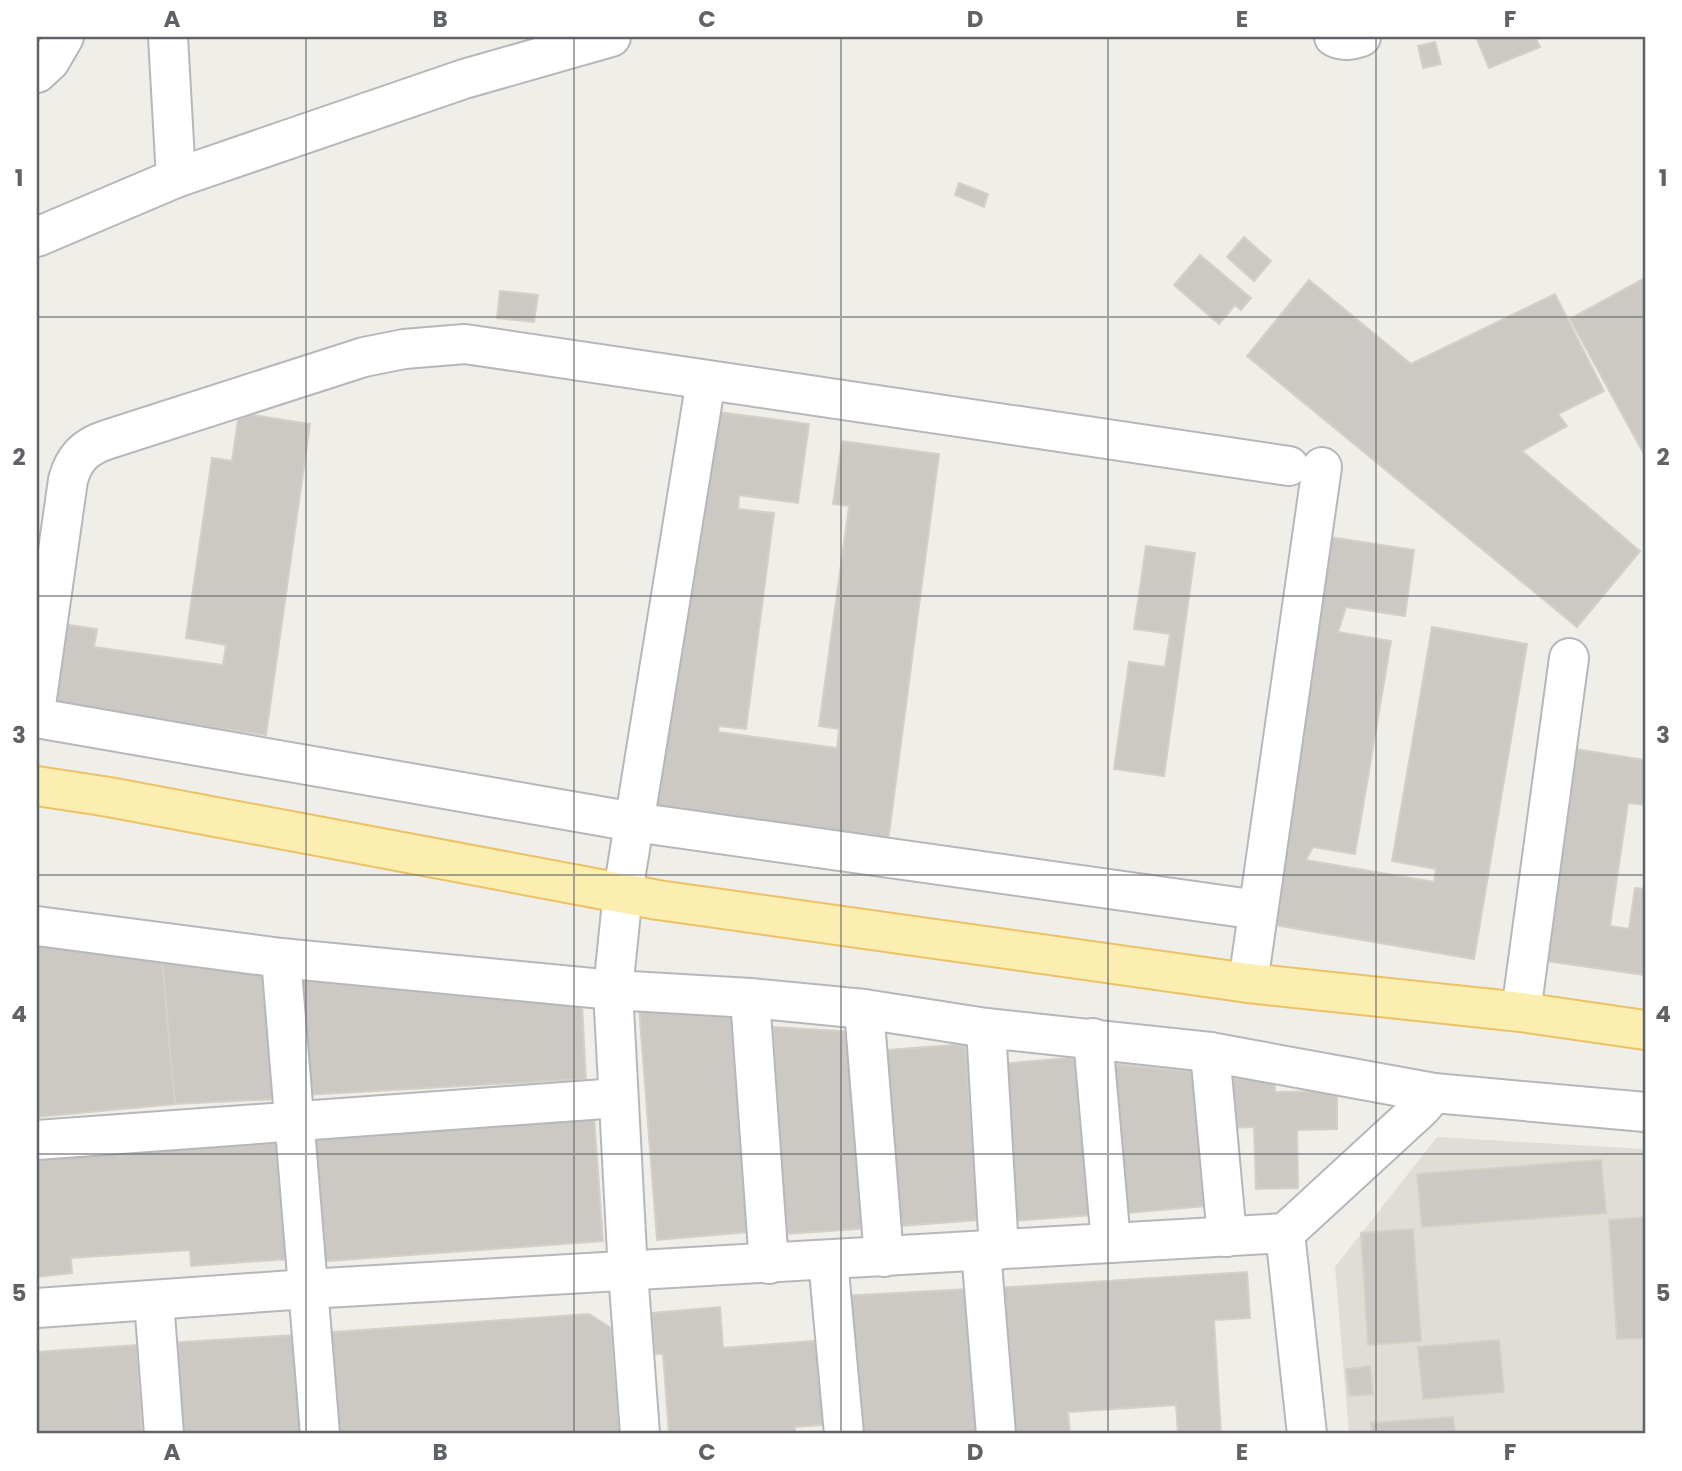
<svg xmlns="http://www.w3.org/2000/svg" width="1682" height="1471" font-family="Poppins,sans-serif">
	<rect width="100%" height="100%" fill="#f0eee8"/>
	<polygon fill="#e0ddd6" points="1437,1137 1645,1149 1645,1434 1349,1434 1335,1267"/>
	<g fill="#ccc9c4" stroke="#d5d0c6" stroke-width="2">
		<polygon points="1476,37 1535,37 1540,47 1489,68"/>
		<polygon points="1435,42 1441,64 1423,68 1418,46"/>
		<polygon points="959,183 988,194 984,207 955,195"/>
		<polygon points="1244,237 1271,261 1254,281 1227,257"/>
		<polygon points="1200,255 1251,298 1241,310 1235,305 1219,324 1174,285"/>
		<polygon points="1645,278 1645,456 1570,319"/>
		<polygon points="1309,280 1411,364 1555,294 1604,391 1558,414 1567,426 1522,451 1640,551 1577,627 1247,356"/>
		<polygon points="500,291 538,295 534,322 497,318"/>
		<polygon points="695,409 809,424 798,503 739,495 738,509 774,513 746,729 719,726 718,732 837,748 839,729 819,726 849,506 833,504 842,441 939,454 888,842 642,809"/>
		<polygon points="239,413 310,424 266,735 37,703 48,622 97,629 94,647 223,665 226,645 186,638 212,458 232,461"/>
		<polygon points="1317,535 1414,550 1405,616 1346,607 1338,632 1391,641 1355,854 1313,847 1306,860 1434,882 1436,869 1392,861 1432,627 1527,644 1474,959 1257,922"/>
		<polygon points="1146,546 1195,553 1164,776 1114,769 1129,662 1165,667 1170,634 1134,629"/>
		<polygon points="1569,748 1645,760 1645,805 1628,803 1610,926 1629,929 1635,888 1645,889 1645,975 1538,960"/>
		<polygon points="37,946 162,959 175,1104 37,1117"/>
		<polygon points="162,959 266,969 279,1099 175,1104"/>
		<polygon points="297,971 582,1005 586,1079 306,1095"/>
		<polygon points="639,1007 740,1018 760,1231 657,1240"/>
		<polygon points="773,1027 855,1032 871,1228 786,1234"/>
		<polygon points="965,1044 979,1220 887,1227 874,1051"/>
		<polygon points="1078,1057 1091,1215 1013,1221 1000,1064"/>
		<polygon points="1114,1064 1193,1072 1206,1206 1127,1213"/>
		<polygon points="1275,1078 1275,1092 1337,1091 1337,1129 1297,1130 1298,1188 1256,1189 1254,1127 1227,1128 1226,1079"/>
		<polygon points="594,1116 603,1241 315,1262 306,1136"/>
		<polygon points="281,1137 289,1259 191,1266 190,1250 71,1258 72,1273 37,1277 37,1150"/>
		<polygon points="1601,1160 1606,1213 1422,1227 1417,1174"/>
		<polygon points="1645,1217 1645,1338 1617,1339 1609,1220"/>
		<polygon points="1413,1229 1421,1341 1368,1345 1361,1233"/>
		<polygon points="1247,1272 1250,1318 1214,1320 1221,1434 1178,1434 1176,1405 1068,1412 1070,1434 1006,1434 996,1288"/>
		<polygon points="969,1289 980,1434 854,1434 842,1296"/>
		<polygon points="720,1307 723,1348 825,1340 832,1424 795,1427 795,1434 669,1434 663,1354 655,1354 652,1313"/>
		<polygon points="589,1314 611,1328 620,1434 327,1434 320,1333"/>
		<polygon points="295,1335 302,1434 172,1434 167,1343"/>
		<polygon points="1499,1340 1504,1392 1423,1399 1418,1347"/>
		<polygon points="137,1345 142,1434 37,1434 37,1352"/>
		<polygon points="1370,1366 1373,1394 1349,1396 1346,1369"/>
		<polygon points="1453,1417 1455,1434 1372,1434 1371,1423"/>
	</g>
	<g fill="none" stroke-linecap="round" stroke-linejoin="round">
		<defs>
			<g id="minor">
				<polyline points="168,37 176,178"/>
				<path d="M1334 37C1343 42 1352 40 1361 37"/>
				<polyline points="37,73 50,61 64,37"/>
				<polyline points="37,237 176,178 464,79 611,37"/>
				<path d="M37 698 68 480C74 458 85 447 106 440L364 357 404 349 465 344 1289 466"/>
				<polyline points="37,718 634,822 1258,910"/>
				<polyline points="37,926 281,958 613,990 750,998 864,1009 986,1028 1210,1052 1434,1093"/>
				<polyline points="281,958 320,1434"/>
				<polyline points="1248,983 1322,467"/>
				<polyline points="750,998 769,1264"/>
				<polyline points="864,1009 884,1257"/>
				<polyline points="1521,1012 1569,658"/>
				<polyline points="986,1028 999,1250"/>
				<polyline points="1093,1038 1111,1243"/>
				<polyline points="1210,1052 1227,1237"/>
				<polyline points="37,1140 618,1098"/>
				<polyline points="981,1251 996,1434"/>
				<polyline points="828,1260 844,1434"/>
				<polyline points="154,1301 164,1434"/>
				<polyline points="37,1308 307,1289 1285,1233"/>
				<polyline points="640,1434 628,1272 613,990 623,892 706,380"/>
				<polyline points="1307,1434 1285,1233 1421,1108 1434,1093 1645,1112"/>
			</g>
			<polyline id="major" points="37,786 109,797 658,900 1248,983 1521,1012 1645,1030"/>
		</defs>
		<use href="#minor" stroke="#b5b8bb" stroke-width="42"/>
		<use href="#major" stroke="#edc264" stroke-width="42"/>
		<use href="#minor" stroke="#fff" stroke-width="38"/>
		<use href="#major" stroke="#fceeb1" stroke-width="38"/>
	</g>
	<path fill="none" stroke="#5f6367" stroke-width="2" stroke-opacity="0.55" d="M306 37V1434M574 37V1434M841 37V1434M1108 37V1434M1376 37V1434M37 317H1645M37 596H1645M37 875H1645M37 1154H1645"/>
	<rect width="1682" height="1471" fill="none" stroke="#ffffff" stroke-width="77"/>
	<rect x="38" y="38" width="1606" height="1394" fill="none" stroke="#5f6367" stroke-width="2.5"/>
	<g font-size="23" text-anchor="middle" font-weight="bold" fill="#5f6367">
		<text x="172" y="27">A</text>
		<text x="440" y="27">B</text>
		<text x="707" y="27">C</text>
		<text x="975" y="27">D</text>
		<text x="1242" y="27">E</text>
		<text x="1510" y="27">F</text>
		<text x="19" y="186">1</text>
		<text x="1663" y="186">1</text>
		<text x="19" y="465">2</text>
		<text x="1663" y="465">2</text>
		<text x="19" y="743">3</text>
		<text x="1663" y="743">3</text>
		<text x="19" y="1022">4</text>
		<text x="1663" y="1022">4</text>
		<text x="19" y="1301">5</text>
		<text x="1663" y="1301">5</text>
		<text x="172" y="1460">A</text>
		<text x="440" y="1460">B</text>
		<text x="707" y="1460">C</text>
		<text x="975" y="1460">D</text>
		<text x="1242" y="1460">E</text>
		<text x="1510" y="1460">F</text>
	</g>
</svg>
